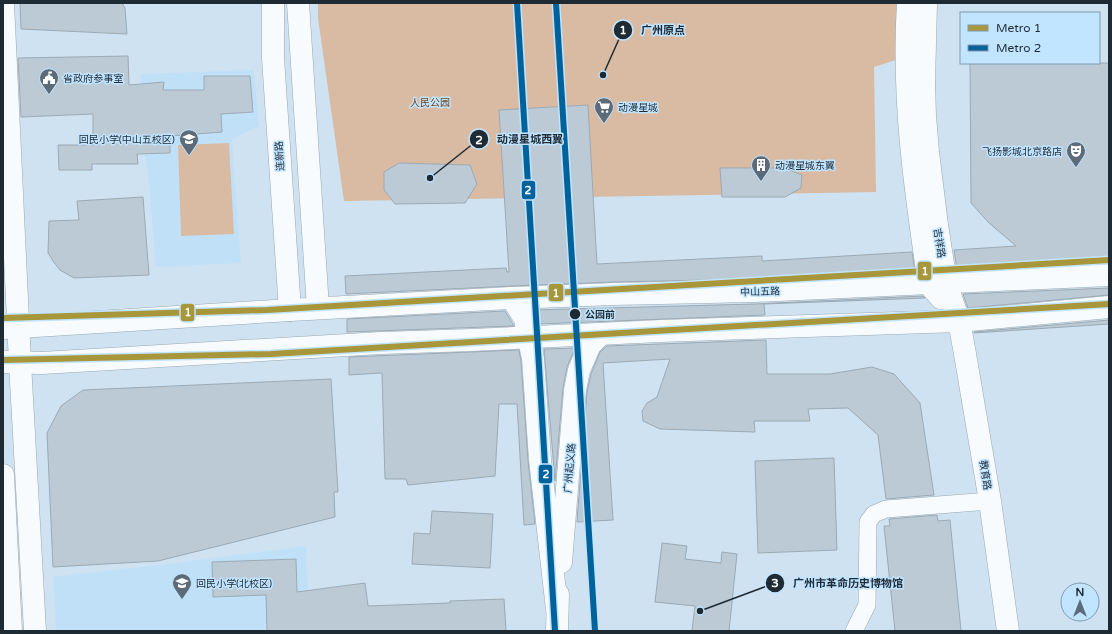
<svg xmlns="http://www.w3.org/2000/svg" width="1112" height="634" font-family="'Varela Round','Noto Sans SC',sans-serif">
	<rect width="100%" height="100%" fill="#cfe2f1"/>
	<g fill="#c0e0f8">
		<polygon points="254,70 259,126 232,139 241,263 156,267 148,173 141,135 141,74"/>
		<polygon points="306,546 310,631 56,631 53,577 160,565"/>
	</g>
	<g fill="#d8bba2">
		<polygon points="318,3 901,3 899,59 874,67 876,192 344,201 318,18"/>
		<polygon points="229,143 234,234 181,236 178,145"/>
	</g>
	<g fill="#bbcad5" stroke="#9baab5">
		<polygon points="20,3 122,3 125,8 127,34 21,29"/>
		<polygon points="128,56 129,85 164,82 163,90 204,90 204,76 250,76 253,112 221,114 222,132 170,136 170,153 137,154 138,164 92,164 92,170 59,170 58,145 93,145 93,114 21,117 18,58"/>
		<polygon points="970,63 1109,63 1109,263 957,269 954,250 1016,246 988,222 971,203"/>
		<polygon points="588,105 597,264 762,256 762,261 912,252 915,271 754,279 614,282 512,286 346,294 345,276 506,268 507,272 509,272 499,110"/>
		<polygon points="399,163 470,165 477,184 465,203 395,204 384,190 384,172"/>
		<polygon points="720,168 784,168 802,175 801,188 785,197 722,197"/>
		<polygon points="143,197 149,275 74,278 60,270 53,261 48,253 49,221 79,220 77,201"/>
		<polygon points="1109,288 1109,295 968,308 963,294"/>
		<polygon points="923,296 925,298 764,304 765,315 539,324 534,310 754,304"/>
		<polygon points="505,311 514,326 347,332 347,319"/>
		<polygon points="1109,320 1109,324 974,333 974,332"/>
		<polygon points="766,340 767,374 830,374 872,367 894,374 920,403 934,495 886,499 878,435 848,408 808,409 810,421 754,421 755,432 660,429 643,421 642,411 647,403 657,397 670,359 603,363 613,520 577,522 587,392 591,374 600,352 607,346"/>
		<polygon points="575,348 567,367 563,388 555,481 544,349"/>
		<polygon points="519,350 521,361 528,461 535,524 524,525 517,404 499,404 495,476 408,485 406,479 385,479 382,373 349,375 349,357"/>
		<polygon points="331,379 338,492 334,492 335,517 158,561 53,567 47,433 61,406 83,390"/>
		<polygon points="834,458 837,550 758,553 755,461"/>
		<polygon points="432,511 493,514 490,568 412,564 414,533 430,534"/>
		<polygon points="937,515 938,521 950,520 961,631 895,631 884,526 890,526 889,519"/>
		<polygon points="662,543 687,546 685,559 721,563 722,552 737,554 729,631 692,631 695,606 655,602"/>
		<polygon points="296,559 297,592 365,583 368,606 450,603 450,601 504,599 506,631 267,631 266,595 213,597 212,562"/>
	</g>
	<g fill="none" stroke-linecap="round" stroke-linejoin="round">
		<defs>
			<polyline id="street" points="854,631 867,605 868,522 874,514 886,509 990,501"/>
			<g id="secondary">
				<polyline points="3,3 20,363 35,631"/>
				<polyline points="273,3 273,58 290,310"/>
				<polyline points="298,3 318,308"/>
				<path d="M908 3C902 99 915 189 929 284L941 298"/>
				<polyline points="926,3 924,83 925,116 928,152 937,225 946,283 959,321 965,354 990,501 1008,631"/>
				<polyline points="512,298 525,319 533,359 540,460 557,609"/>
				<polyline points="561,562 575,390 579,370 590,345 601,334"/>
				<polyline points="557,631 558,594"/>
			</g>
			<g id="primary">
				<polyline points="3,328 290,310 512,298 614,294 754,291 1109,275"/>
				<polyline points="3,362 42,363 381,343 472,340 660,331 959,321 1109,307"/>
				<polyline points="3,475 11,631"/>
			</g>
		</defs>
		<use href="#street" stroke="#9aa8b3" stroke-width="18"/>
		<use href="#secondary" stroke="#9aa8b3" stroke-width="23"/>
		<use href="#primary" stroke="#9aa8b3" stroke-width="23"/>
		<use href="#street" stroke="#f8fbfd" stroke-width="17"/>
		<use href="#secondary" stroke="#f8fbfd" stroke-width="22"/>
		<use href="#primary" stroke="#f8fbfd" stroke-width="22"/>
		<defs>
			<g id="metro-1">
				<polyline points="3,318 267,310 1109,260"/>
				<polyline points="3,360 271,354 1109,304"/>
			</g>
			<g id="metro-2">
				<polyline points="517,3 555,631"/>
				<polyline points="556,3 595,631"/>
			</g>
		</defs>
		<use href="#metro-1" stroke="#c1e4ff" stroke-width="9"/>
		<use href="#metro-2" stroke="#c1e4ff" stroke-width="9"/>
		<use href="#metro-1" stroke="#a8963b" stroke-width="6"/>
		<use href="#metro-2" stroke="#00629b" stroke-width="6"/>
	</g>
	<defs>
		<symbol id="civic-pin" viewBox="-11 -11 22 30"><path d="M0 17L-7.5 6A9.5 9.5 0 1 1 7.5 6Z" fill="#5c6b77" stroke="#c1e4ff"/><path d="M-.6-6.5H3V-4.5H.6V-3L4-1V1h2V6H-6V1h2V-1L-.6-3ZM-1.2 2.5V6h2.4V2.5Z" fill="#fff"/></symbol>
		<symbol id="supermarket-pin" viewBox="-11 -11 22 30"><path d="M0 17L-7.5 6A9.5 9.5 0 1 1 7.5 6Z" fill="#5c6b77" stroke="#c1e4ff"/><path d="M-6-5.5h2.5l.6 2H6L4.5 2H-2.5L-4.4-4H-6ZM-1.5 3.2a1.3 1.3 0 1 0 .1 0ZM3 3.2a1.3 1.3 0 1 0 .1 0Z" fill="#fff"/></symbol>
		<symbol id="school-pin" viewBox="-11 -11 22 30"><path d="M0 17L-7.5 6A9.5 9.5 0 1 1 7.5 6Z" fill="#5c6b77" stroke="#c1e4ff"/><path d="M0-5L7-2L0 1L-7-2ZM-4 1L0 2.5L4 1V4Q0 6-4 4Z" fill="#fff"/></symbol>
		<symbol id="theatre-pin" viewBox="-11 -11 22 30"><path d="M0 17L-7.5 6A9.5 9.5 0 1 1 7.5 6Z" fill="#5c6b77" stroke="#c1e4ff"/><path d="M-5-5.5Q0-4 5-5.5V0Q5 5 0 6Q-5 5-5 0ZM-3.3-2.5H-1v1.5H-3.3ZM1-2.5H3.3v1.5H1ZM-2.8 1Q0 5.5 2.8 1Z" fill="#fff"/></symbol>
		<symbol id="building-pin" viewBox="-11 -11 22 30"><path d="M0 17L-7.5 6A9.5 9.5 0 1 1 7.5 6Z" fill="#5c6b77" stroke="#c1e4ff"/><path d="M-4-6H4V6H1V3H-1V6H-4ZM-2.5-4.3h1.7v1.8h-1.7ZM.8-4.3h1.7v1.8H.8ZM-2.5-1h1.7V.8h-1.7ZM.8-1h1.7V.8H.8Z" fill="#fff"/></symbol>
	</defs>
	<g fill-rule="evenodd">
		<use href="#civic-pin" x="38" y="67" width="22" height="30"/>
		<use href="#supermarket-pin" x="593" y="96" width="22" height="30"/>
		<use href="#school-pin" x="178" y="128" width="22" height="30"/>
		<use href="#theatre-pin" x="1065" y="140" width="22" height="30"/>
		<use href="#building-pin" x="750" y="154" width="22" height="30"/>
		<use href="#school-pin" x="171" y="572" width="22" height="30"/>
	</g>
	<circle fill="#1e2b35" stroke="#c1e4ff" stroke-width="1.5" cx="575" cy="314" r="6"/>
	<g text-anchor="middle" stroke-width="3" stroke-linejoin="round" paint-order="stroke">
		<g font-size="10" fill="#1e2b35" stroke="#c1e4ff" text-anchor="start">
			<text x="63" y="82">省政府参事室</text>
			<text x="618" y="111">动漫星城</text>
			<text x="175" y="143" text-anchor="end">回民小学(中山五校区)</text>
			<text x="1062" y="155" text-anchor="end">飞扬影城北京路店</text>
			<text x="775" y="169">动漫星城东翼</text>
			<text x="196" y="587">回民小学(北校区)</text>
		</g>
		<g font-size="10" fill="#6f451f" stroke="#c1e4ff">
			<text x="430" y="106">人民公园</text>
		</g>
		<g font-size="10" fill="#1e2b35" stroke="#c1e4ff">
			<text transform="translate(279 156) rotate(-94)" y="4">连新路</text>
			<text transform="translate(940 243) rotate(81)" y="4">吉祥路</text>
			<text transform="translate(760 291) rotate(-2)" y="4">中山五路</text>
			<text transform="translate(569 468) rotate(-85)" y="4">广州起义路</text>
			<text transform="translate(986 475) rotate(81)" y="4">教育路</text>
		</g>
		<g font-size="10" font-weight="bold" fill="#1e2b35" stroke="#c1e4ff" text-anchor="start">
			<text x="585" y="318">公园前</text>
		</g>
	</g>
	<path fill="none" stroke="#1e2b35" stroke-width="1.5" d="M603 75L623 30M430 178L479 139M700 611L775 583"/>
	<g fill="#1e2b35" stroke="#c1e4ff" stroke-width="1.5">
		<circle cx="603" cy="75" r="4"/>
		<circle cx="430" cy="178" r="4"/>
		<circle cx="700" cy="611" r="4"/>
		<circle cx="623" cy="30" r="10"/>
		<circle cx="479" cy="139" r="10"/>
		<circle cx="775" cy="583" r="10"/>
	</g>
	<g font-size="12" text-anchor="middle" font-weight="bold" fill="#fff">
		<text x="623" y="34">1</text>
		<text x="479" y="144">2</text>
		<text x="775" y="587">3</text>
	</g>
	<g font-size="11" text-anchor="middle" font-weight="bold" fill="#1e2b35" stroke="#c1e4ff" stroke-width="3" stroke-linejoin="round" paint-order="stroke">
		<text x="663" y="34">广州原点</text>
		<text x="530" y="143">动漫星城西翼</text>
		<text x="848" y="587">广州市革命历史博物馆</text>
	</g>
	<g stroke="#c1e4ff" stroke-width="1.5">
		<rect x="521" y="180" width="15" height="20" rx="4" fill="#00629b"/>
		<rect x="917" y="261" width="15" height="20" rx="4" fill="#a8963b"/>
		<rect x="548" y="283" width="16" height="19" rx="4" fill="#a8963b"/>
		<rect x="180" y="303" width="15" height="19" rx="4" fill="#a8963b"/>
		<rect x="538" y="464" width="15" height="20" rx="4" fill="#00629b"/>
	</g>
	<g font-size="11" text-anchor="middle" font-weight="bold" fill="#fff">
		<text x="528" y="194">2</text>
		<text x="925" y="275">1</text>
		<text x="556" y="297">1</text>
		<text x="188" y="316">1</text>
		<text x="546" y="478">2</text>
	</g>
	<rect width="1112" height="634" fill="none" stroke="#1e2b35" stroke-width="8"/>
	<rect x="960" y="12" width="140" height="52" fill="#c1e4ff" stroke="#809aae"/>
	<rect x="968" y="25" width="20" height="6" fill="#a8963b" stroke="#809aae"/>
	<text x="996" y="32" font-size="12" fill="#1e2b35">Metro 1</text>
	<rect x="968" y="45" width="20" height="6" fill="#00629b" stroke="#809aae"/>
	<text x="996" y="52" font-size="12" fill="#1e2b35">Metro 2</text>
	<g transform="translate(1080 602)"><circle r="19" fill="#c1e4ff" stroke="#809aae"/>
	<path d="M0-3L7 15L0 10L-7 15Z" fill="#5c6b77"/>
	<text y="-6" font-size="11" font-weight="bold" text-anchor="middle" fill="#1e2b35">N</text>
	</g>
</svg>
